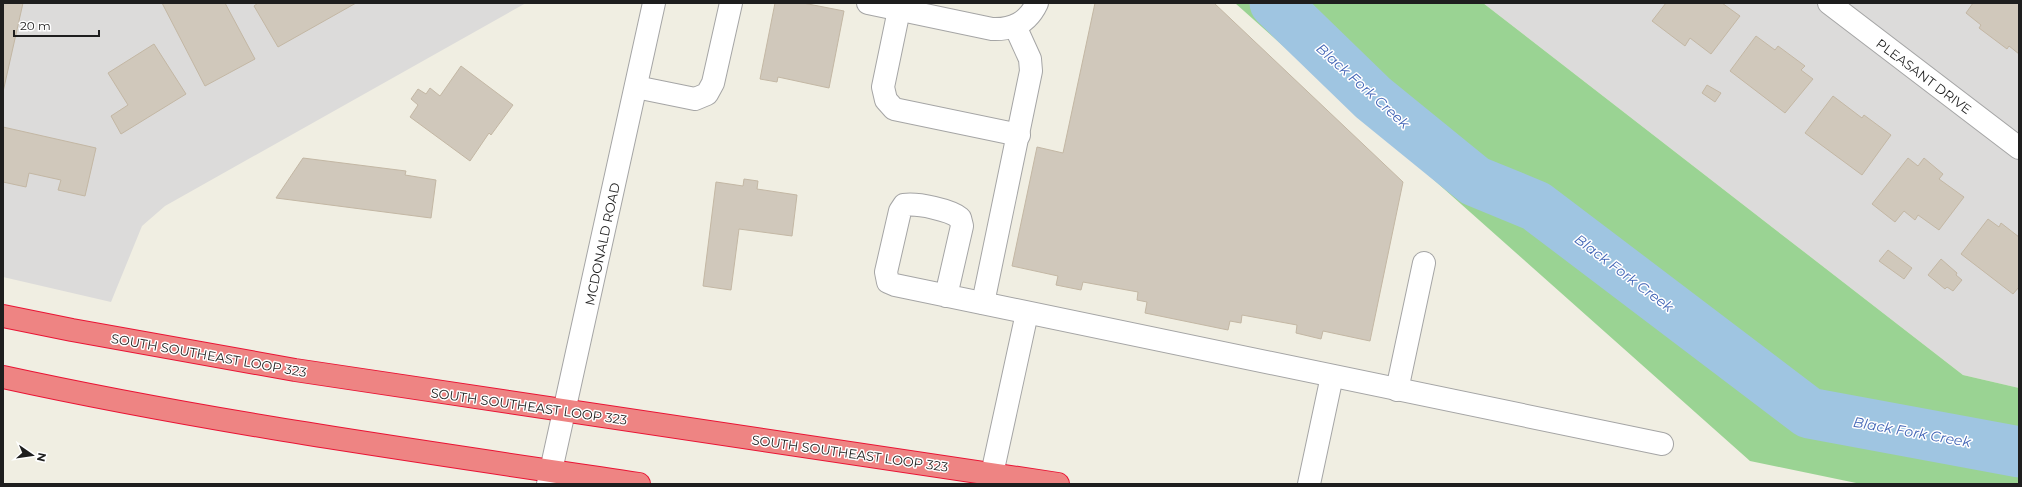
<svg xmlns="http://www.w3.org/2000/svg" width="2022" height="487" font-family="Montserrat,sans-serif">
	<rect width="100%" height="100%" fill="#f0eee2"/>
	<g fill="#dcdbda">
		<polygon points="3,3 526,3 165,206 142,226 111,302 3,277"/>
		<polygon points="1483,3 2019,3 2019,388 1963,375"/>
	</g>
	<polygon fill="#9ad393" points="1235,3 1483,3 1963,375 2019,388 2019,484 1861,484 1750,461"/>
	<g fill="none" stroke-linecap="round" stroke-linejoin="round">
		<polyline stroke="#9fc5e1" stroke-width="51" points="1275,3 1373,98 1475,181 1536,206 1809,413 2019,452"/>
	</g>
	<g fill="#d0c8bb" stroke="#c3b7a4">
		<polygon points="3,3 23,3 3,92"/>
		<polygon points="162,3 225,3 255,59 205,86"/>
		<polygon points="258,3 356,3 278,47 254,6"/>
		<polygon points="775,3 803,3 844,11 829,88 778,77 777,82 760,79"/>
		<polygon points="1095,3 1214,3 1403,182 1370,341 1323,331 1321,339 1296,333 1297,325 1242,315 1241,323 1230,321 1228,330 1145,313 1147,302 1137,300 1138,292 1083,282 1081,290 1056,285 1058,276 1012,266 1037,147 1063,153"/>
		<polygon points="1666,3 1722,3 1740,16 1711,54 1690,38 1685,46 1652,21"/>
		<polygon points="1973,3 2019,3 2019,54 2009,46 2007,49 1979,28 1981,25 1966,13"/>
		<polygon points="1756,36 1775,50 1778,46 1805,66 1801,70 1813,79 1785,113 1730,71"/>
		<polygon points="154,44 186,94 121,134 111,116 128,105 108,73"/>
		<polygon points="461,66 513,105 491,135 489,133 470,161 410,117 418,105 411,99 418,89 426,94 430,88 440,96"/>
		<polygon points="1707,85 1721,93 1715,102 1702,93"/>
		<polygon points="1833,96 1862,118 1864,115 1891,135 1862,175 1805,133"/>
		<polygon points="3,127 96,148 85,196 58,190 61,180 29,173 26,187 3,182"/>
		<polygon points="303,158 406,171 405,175 436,180 431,218 276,198"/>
		<polygon points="1908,158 1918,166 1924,158 1943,174 1939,179 1964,197 1939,230 1918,215 1915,220 1904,211 1895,222 1872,204"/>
		<polygon points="744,179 758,181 757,189 797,195 792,236 739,229 731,290 703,286 716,182 743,186"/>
		<polygon points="1988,219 1999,227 2001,223 2019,237 2019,287 2013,294 1961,254"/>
		<polygon points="1888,250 1912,268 1904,279 1879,261"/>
		<polygon points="1941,259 1957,273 1956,275 1962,280 1953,291 1947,287 1945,289 1928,275"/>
	</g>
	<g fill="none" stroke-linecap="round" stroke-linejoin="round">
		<defs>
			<g id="minor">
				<path d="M868 3 992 29C1013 30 1028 22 1037 3"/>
				<polyline points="1829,3 2019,148"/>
				<polyline points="899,10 883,87 886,100 894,109 1019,135"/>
				<polyline points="636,87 695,99 707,94 713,83 731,3"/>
				<path d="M946 296 962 226 960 218C950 210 918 203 904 205L900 211 886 272 888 282 895 285 1662 444"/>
				<polyline points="983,303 1031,71 1030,59 1015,26"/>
				<polyline points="1397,390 1424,263"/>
				<polyline points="992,474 1027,313"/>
				<polyline points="548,484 654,3"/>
				<polyline points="1309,484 1332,376"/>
			</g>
			<g id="highway">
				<polyline points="3,316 72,330 295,370 1058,484"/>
				<path d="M3 377C213 423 426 452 639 484"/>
			</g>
		</defs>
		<use href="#minor" stroke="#a5a5a5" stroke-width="24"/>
		<use href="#highway" stroke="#e91434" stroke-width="24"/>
		<use href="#minor" stroke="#fff" stroke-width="22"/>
		<use href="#highway" stroke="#ee8483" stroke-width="22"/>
	</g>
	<g text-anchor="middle" stroke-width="3" stroke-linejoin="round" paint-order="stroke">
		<g font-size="13" fill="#1e1e1e" stroke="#fff">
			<text transform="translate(1924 76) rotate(37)" y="5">PLEASANT DRIVE</text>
			<text transform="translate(602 244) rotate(-78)" y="5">MCDONALD ROAD</text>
			<text transform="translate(209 355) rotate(10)" y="5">SOUTH SOUTHEAST LOOP 323</text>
			<text transform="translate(529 406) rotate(8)" y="5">SOUTH SOUTHEAST LOOP 323</text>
			<text transform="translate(850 453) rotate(8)" y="5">SOUTH SOUTHEAST LOOP 323</text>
		</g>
		<g font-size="14" font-style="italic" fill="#4265b6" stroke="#fff">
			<text transform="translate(1363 86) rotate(42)" y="5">Black Fork Creek</text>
			<text transform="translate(1624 273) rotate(37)" y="5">Black Fork Creek</text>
			<text transform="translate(1912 432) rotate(10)" y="5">Black Fork Creek</text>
		</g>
	</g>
	<rect width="2022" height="487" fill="none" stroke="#1e1e1e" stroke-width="8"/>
	<g transform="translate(32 455) rotate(103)" stroke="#ffffff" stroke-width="3" paint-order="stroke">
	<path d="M0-3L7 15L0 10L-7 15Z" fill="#1e1e1e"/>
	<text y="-6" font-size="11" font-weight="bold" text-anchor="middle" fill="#1e1e1e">N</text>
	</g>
	<path d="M14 30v6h85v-6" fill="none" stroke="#1e1e1e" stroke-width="2"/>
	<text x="20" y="30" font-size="12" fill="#1e1e1e" stroke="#ffffff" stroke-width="3" paint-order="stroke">20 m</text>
</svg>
